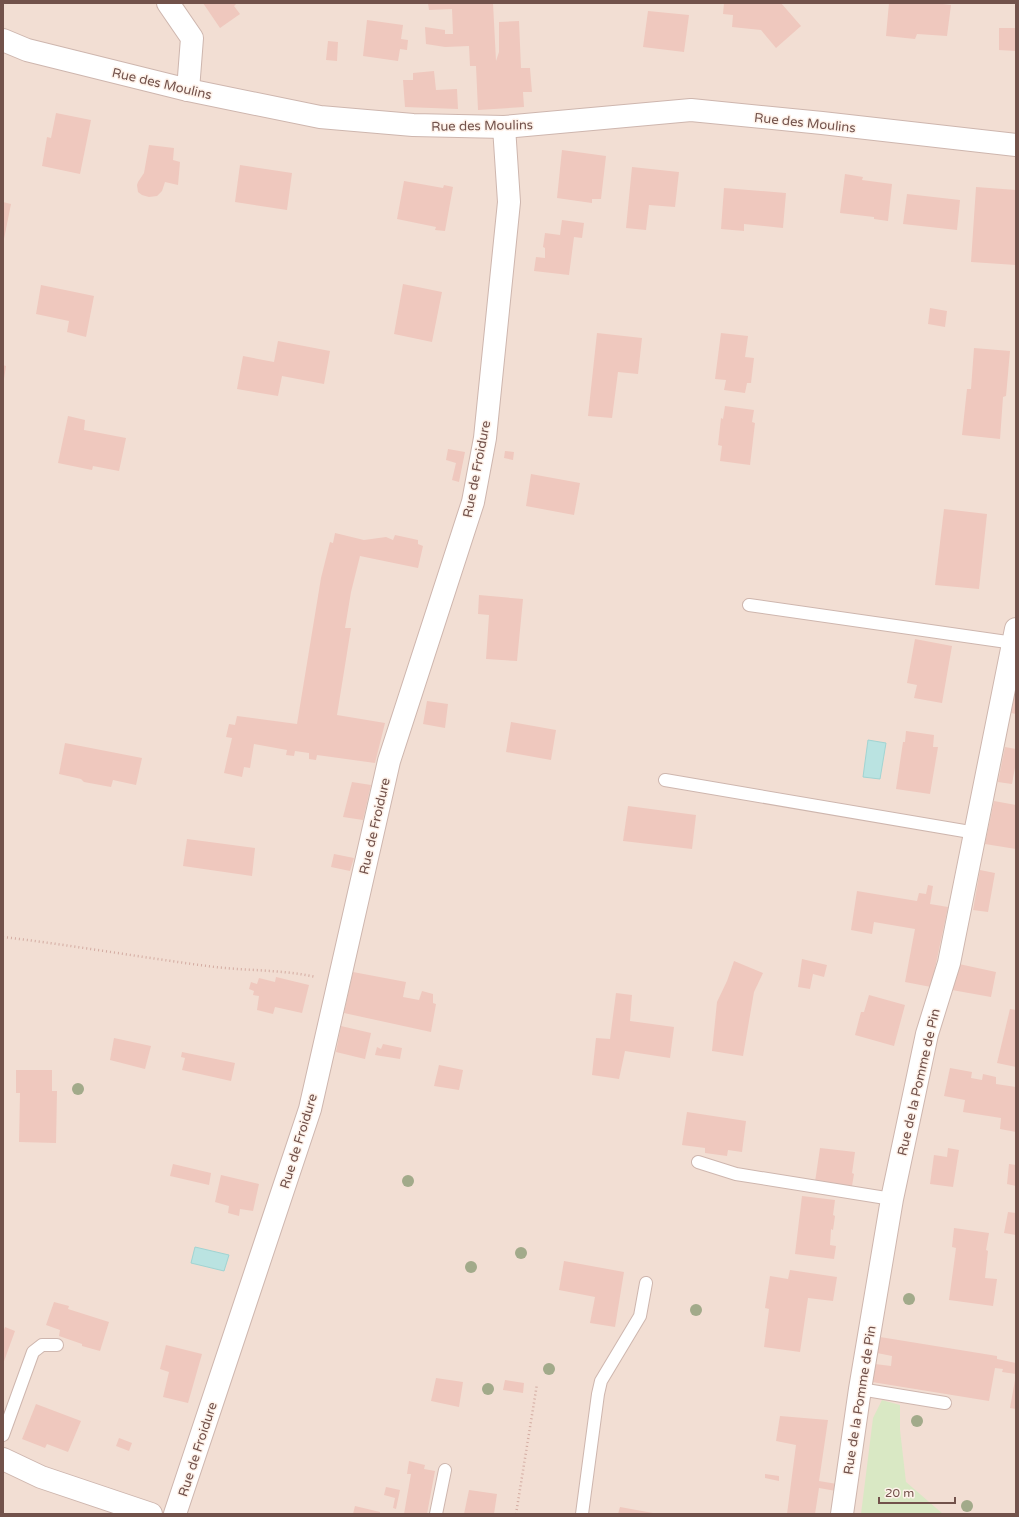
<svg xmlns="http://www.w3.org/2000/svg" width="1019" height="1517" font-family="'Varela Round',sans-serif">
	<rect width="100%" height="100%" fill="#fbeee4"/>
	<rect fill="#f2ded3" x="3" y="3" width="1013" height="1511"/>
	<polygon fill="#d9e8c4" points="882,1400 900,1405 900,1430 906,1482 943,1514 861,1514 873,1418"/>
	<g fill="#bae3e1" stroke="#a1d4d2">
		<polygon points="868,740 886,743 880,779 863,777"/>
		<polygon points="195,1247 229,1255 224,1271 191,1263"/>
	</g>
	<g fill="#efc8be">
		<polygon points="203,3 237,3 234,6 240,14 220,28"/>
		<polygon points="428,3 493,3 496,61 499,52 499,22 519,21 521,68 530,68 532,92 523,92 524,107 478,110 476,66 470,66 469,46 445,47 426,44 425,27 445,30 445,34 453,34 452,9 429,10"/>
		<polygon points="724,3 781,3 801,26 776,48 761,30 732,27 733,15 723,14"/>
		<polygon points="889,3 935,3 951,5 947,36 917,34 915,39 886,36"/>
		<polygon points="648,11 689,15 684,52 643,47"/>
		<polygon points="367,20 403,25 401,39 408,40 407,50 400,49 398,61 363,56"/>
		<polygon points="999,28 1016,28 1016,51 999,50"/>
		<polygon points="328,41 338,42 337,61 326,60"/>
		<polygon points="434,71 436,90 457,89 458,109 405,107 403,80 413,80 413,73"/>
		<polygon points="56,113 91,120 80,174 42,166 47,137 51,138"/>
		<polygon points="149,145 174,148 173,160 180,162 178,185 165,182 162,191 157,196 149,197 142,195 138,192 137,185 138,182 144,173"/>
		<polygon points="562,150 606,156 601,199 592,199 592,203 557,198"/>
		<polygon points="240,165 292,173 287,210 235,202"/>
		<polygon points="632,167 679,172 675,207 649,205 646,230 626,228"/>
		<polygon points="845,174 863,177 862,180 892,184 888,221 874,219 874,217 840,213"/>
		<polygon points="404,181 443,188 444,185 453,187 445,231 435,230 436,227 397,219"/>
		<polygon points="976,187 1016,190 1015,233 1016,233 1016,265 971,262"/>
		<polygon points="724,188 786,193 783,228 744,224 744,231 721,229"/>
		<polygon points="907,194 960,200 957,230 903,224"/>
		<polygon points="3,202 11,204 4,239 3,239"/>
		<polygon points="562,220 584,223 582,238 574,237 569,275 534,271 536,257 545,258 545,248 543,247 545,233 560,235"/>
		<polygon points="403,284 442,292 432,342 394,334"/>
		<polygon points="41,285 94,296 86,337 67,332 69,321 36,314"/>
		<polygon points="930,308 947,311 945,327 928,324"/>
		<polygon points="597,333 642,338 638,374 618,372 612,418 588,416"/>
		<polygon points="721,333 748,336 745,357 754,358 751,383 747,383 745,393 724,390 726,380 715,379"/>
		<polygon points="278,341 330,351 324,384 282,376 278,396 237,389 243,356 274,362"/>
		<polygon points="974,348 1010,351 1006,396 1003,397 1000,439 962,435 967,389 971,389"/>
		<polygon points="3,365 6,366 4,379 3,379"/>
		<polygon points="725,406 754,410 752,422 755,423 750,465 720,461 722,446 718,445 721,418 723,419"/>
		<polygon points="68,416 85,420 84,430 126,438 119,471 93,466 92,470 58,463"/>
		<polygon points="448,449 465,452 459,482 452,480 456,463 446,460"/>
		<polygon points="505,451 514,452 513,460 504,458"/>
		<polygon points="531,474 580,483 574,515 526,506"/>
		<polygon points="944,509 987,514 979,589 935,585"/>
		<polygon points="335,533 364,540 386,537 393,540 395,535 418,540 418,544 423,546 418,568 360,556 351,592 345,628 351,628 337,715 385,723 375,763 317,755 316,760 309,759 309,753 295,751 294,756 286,755 287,750 254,744 250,768 244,767 242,777 224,773 232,738 226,737 229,724 235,725 237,716 297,724 321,578 330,542 333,543"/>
		<polygon points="479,595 523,599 517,661 486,659 489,615 478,614"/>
		<polygon points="915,639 952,646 942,703 914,698 917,685 907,683"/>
		<polygon points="1015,693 1016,693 1016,714 1011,713"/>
		<polygon points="427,701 448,704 445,728 423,724"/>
		<polygon points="511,722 556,730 551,760 506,752"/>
		<polygon points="906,731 934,735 933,747 938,747 930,794 896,789 903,742 905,742"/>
		<polygon points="65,743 142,758 136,785 113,780 111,787 84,782 81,779 59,774"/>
		<polygon points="1005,747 1016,749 1016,762 1012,784 998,782"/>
		<polygon points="352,782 371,785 363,820 343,817"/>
		<polygon points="994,801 1016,805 1016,849 985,844"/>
		<polygon points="628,806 696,815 692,849 623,841"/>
		<polygon points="187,839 255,848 252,876 183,866"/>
		<polygon points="334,854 354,858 350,871 331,867"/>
		<polygon points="980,870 995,873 988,912 973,910"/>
		<polygon points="928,885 933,886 930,904 948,907 931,987 905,982 915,929 874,922 872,934 851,930 857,891 917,901 919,893 926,894"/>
		<polygon points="802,959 827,965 824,977 813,974 810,989 798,987"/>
		<polygon points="734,961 763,973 754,992 743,1056 712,1051 717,1002 727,981"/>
		<polygon points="959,964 996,972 991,997 952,990"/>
		<polygon points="353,972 406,982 403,997 419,1000 422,991 433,994 433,1003 436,1004 431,1032 344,1013"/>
		<polygon points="276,977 309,985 302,1013 275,1007 273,1014 257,1010 259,996 253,995 254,991 249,989 251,982 257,984 259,978 275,982"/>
		<polygon points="616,993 632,995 630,1021 674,1027 670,1058 625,1051 619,1079 592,1075 596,1038 610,1039"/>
		<polygon points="869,995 905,1005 894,1046 855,1035 861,1012 864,1012"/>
		<polygon points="1010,1009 1016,1010 1016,1067 997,1063"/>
		<polygon points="341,1026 371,1033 365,1059 336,1052"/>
		<polygon points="114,1038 151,1046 145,1069 110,1060"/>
		<polygon points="383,1044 402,1048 400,1059 375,1055 377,1047 381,1049"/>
		<polygon points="182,1052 235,1063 231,1081 182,1070 185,1058 181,1057"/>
		<polygon points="439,1065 463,1070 459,1090 434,1086"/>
		<polygon points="950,1068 972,1072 971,1078 982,1080 983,1074 996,1077 996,1084 1016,1087 1016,1132 1000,1129 1001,1118 963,1112 965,1100 944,1096"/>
		<polygon points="16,1070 52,1070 52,1091 57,1091 56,1143 19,1142 20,1093 16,1093"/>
		<polygon points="687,1112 746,1121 742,1152 728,1150 727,1156 705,1153 705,1148 682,1145"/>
		<polygon points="820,1148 855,1152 852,1173 854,1174 852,1186 815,1182"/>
		<polygon points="948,1148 959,1150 953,1187 930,1184 934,1155 947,1157"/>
		<polygon points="173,1164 211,1173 209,1185 170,1176"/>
		<polygon points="1009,1164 1016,1165 1016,1186 1007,1184"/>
		<polygon points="221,1175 259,1184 253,1211 240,1209 239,1216 228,1213 229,1206 215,1202"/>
		<polygon points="802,1196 835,1200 833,1215 835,1216 833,1230 831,1229 830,1245 836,1246 834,1259 795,1254"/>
		<polygon points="1008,1212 1016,1213 1016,1235 1004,1233"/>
		<polygon points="954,1228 989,1233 986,1250 988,1251 985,1278 997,1279 993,1306 949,1300 956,1248 952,1247"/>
		<polygon points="564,1261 624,1272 615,1327 590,1323 595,1297 559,1290"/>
		<polygon points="790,1270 837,1277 833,1301 808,1298 800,1352 764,1347 769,1309 765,1308 770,1276 788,1279"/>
		<polygon points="54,1302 69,1306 68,1309 109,1322 100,1351 82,1346 82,1344 59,1336 60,1330 46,1325"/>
		<polygon points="5,1327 15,1331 3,1364 3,1333"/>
		<polygon points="880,1337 997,1356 997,1359 1016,1363 1016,1374 1002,1372 1003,1369 995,1368 989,1401 872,1382 875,1364 891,1366 892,1356 877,1353"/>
		<polygon points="166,1345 202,1354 188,1403 163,1397 169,1372 160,1369"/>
		<polygon points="436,1378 463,1382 459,1407 431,1401"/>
		<polygon points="505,1380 524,1383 523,1393 503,1390"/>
		<polygon points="1015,1380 1016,1380 1016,1409 1010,1408"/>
		<polygon points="36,1404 81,1421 68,1452 47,1444 45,1448 22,1439"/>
		<polygon points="780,1416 828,1420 819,1481 837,1484 836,1491 819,1488 815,1514 787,1514 796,1445 776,1441"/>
		<polygon points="119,1438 132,1443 129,1451 116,1446"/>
		<polygon points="409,1461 425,1465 424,1469 435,1471 427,1514 404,1514 411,1474 407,1474"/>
		<polygon points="765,1474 779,1476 779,1481 765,1478"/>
		<polygon points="386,1487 400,1490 396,1509 393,1508 395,1498 384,1495"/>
		<polygon points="469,1490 497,1494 494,1514 464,1514"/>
		<polygon points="355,1506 380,1512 380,1514 353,1514"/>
		<polygon points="620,1507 653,1513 653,1514 618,1514"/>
	</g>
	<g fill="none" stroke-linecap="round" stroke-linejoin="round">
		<defs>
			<g id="lane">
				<polyline points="749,605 1014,643"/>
				<polyline points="665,780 976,833"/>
				<polyline points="698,1162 736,1174 892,1199"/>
				<polyline points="860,1389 945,1403"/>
				<polyline points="3,1435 33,1352 42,1345 57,1345"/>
				<polyline points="436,1514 445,1470"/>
				<polyline points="582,1514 598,1394 601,1381 640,1316 646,1283"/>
			</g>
			<g id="street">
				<polyline points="168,3 192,38 188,90"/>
				<polyline points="3,40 27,50 188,90 320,117 413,125 504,127 691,110 822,123 1016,145"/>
				<polyline points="3,1459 41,1477 151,1514"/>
				<polyline points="175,1514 310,1109 389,761 473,502 485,438 509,202 504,127"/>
				<polyline points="842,1514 860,1389 892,1199 927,1034 949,963 1016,629"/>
			</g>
		</defs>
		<use href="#lane" stroke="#ceb6ae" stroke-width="14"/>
		<use href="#street" stroke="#ceb6ae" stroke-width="24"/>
		<g stroke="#d3aba1" stroke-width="2.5" stroke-dasharray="1 3" stroke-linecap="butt">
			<path d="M3 937C71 945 139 957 207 966 243 971 280 969 316 977"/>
			<polyline points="516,1514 537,1384"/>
		</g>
		<use href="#lane" stroke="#fff" stroke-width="12"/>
		<use href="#street" stroke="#fff" stroke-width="22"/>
	</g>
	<g fill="#a2aa8a">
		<circle cx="78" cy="1089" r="6"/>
		<circle cx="408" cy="1181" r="6"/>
		<circle cx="521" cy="1253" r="6"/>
		<circle cx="471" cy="1267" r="6"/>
		<circle cx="909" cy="1299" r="6"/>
		<circle cx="696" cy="1310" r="6"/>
		<circle cx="549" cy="1369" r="6"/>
		<circle cx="488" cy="1389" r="6"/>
		<circle cx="917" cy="1421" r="6"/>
		<circle cx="967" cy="1506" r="6"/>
	</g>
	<g text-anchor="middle" stroke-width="3" stroke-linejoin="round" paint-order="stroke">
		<g font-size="13" fill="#72524b" stroke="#fef2ea">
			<text transform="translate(162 83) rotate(13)" y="5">Rue des Moulins</text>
			<text transform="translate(805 122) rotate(6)" y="5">Rue des Moulins</text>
			<text transform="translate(482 125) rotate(-1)" y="5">Rue des Moulins</text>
			<text transform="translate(476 469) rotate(-79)" y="5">Rue de Froidure</text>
			<text transform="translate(374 826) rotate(-77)" y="5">Rue de Froidure</text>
			<text transform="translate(918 1082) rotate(-77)" y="5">Rue de la Pomme de Pin</text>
			<text transform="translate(298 1141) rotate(-73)" y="5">Rue de Froidure</text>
			<text transform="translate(859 1400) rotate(-81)" y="5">Rue de la Pomme de Pin</text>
			<text transform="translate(197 1449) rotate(-72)" y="5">Rue de Froidure</text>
		</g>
	</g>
	<rect width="1019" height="1517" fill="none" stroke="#72524b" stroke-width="8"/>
	<path d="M879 1497v6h76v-6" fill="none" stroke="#72524b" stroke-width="2"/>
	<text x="885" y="1497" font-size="12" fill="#72524b" stroke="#fef2ea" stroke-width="3" paint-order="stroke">20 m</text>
</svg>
